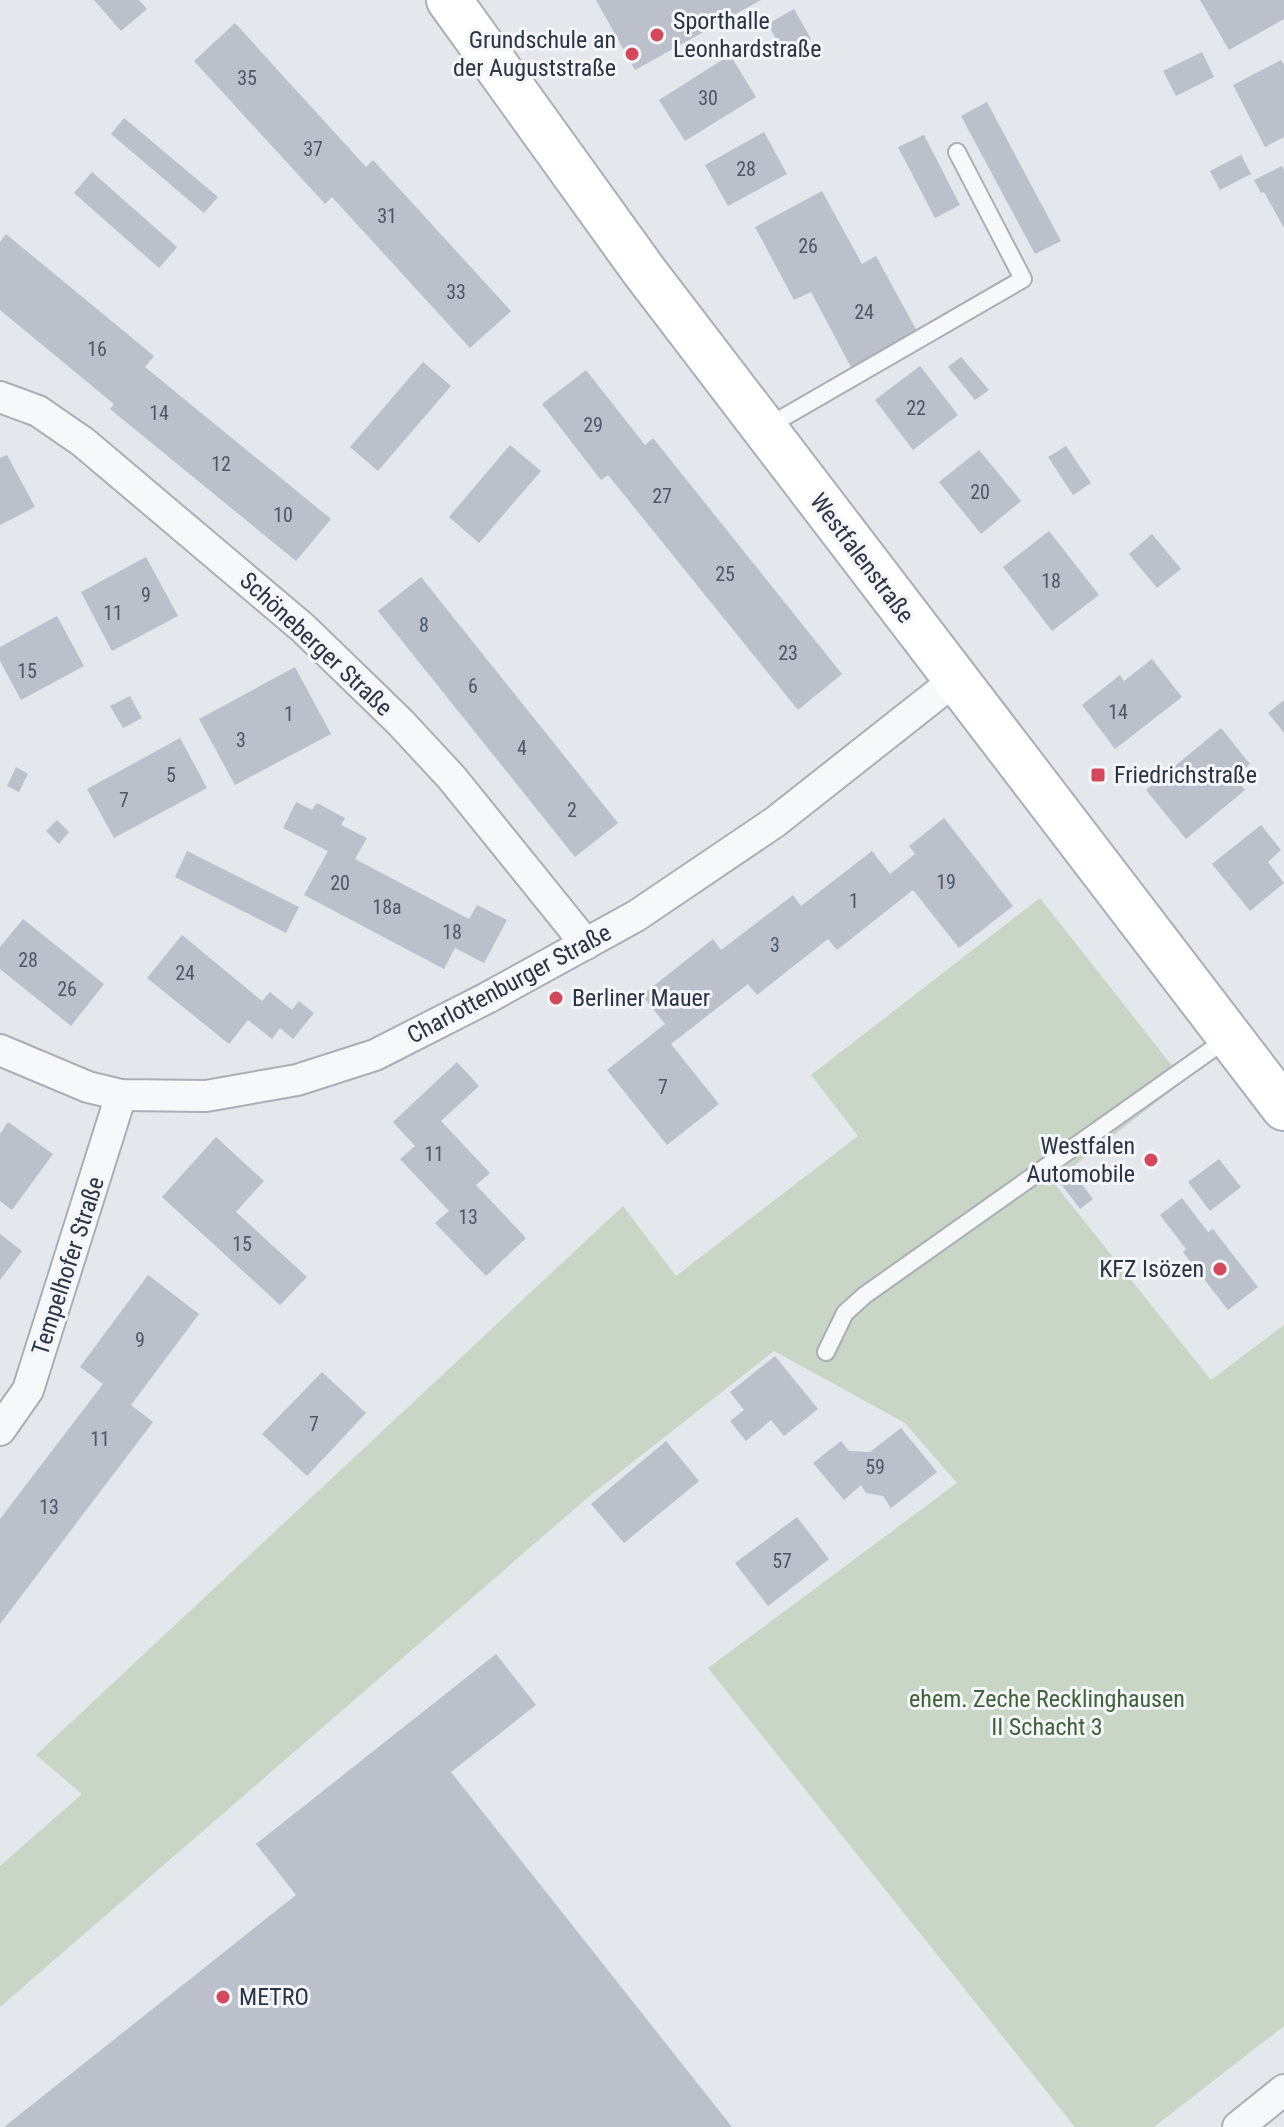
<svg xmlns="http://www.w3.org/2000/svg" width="1284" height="2127" viewBox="0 0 1284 2127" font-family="'Roboto Condensed',sans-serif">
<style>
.green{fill:#c9d6c5}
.building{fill:#bbc0ca}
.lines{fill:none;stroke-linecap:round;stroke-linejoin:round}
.service-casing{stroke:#a9aeb7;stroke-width:20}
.minor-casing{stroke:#a9aeb7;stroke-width:34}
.secondary-casing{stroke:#a9aeb7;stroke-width:48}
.service{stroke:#f7f8fa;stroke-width:16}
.minor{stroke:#f7f8fa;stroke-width:30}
.secondary{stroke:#fff;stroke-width:44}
.poi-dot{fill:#d1495b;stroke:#f4f6f9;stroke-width:3}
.labels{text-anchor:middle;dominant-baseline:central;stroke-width:6;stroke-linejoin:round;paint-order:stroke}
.number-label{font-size:20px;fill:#4f5766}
.poi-label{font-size:24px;fill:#2b3445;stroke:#f4f6f9;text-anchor:start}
.street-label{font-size:24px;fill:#2b3445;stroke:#f4f6f9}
.park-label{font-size:24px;fill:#3f6138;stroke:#f4f6f9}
</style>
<rect width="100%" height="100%" fill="#e4e7ec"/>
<path class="green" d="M1040,898L1184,1081L1053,1182L1211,1380L1284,1325V2026L1154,2127H1075L708,1668L957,1483L905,1423L774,1351L586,1499L0,2007V1866L82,1794L36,1755L623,1206L676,1276L858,1136L811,1075Z"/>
<g class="building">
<path d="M94,0H139L147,9L121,31Z"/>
<path d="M596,0H761L635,70Z"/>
<path d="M1200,0H1284V19L1229,50Z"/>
<path d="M794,9L811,39L784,54L768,24Z"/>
<path d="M235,23L366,167L373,160L511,311L470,348L332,197L325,204L194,61Z"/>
<path d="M1202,52L1214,77L1176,96L1163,71Z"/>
<path d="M730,55L756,97L685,141L659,100Z"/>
<path d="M1281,60L1284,65V137L1265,147L1233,85Z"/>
<path d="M987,102L1061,241L1035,254L961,116Z"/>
<path d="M124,118L218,197L204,213L111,134Z"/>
<path d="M764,132L787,174L728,206L705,165Z"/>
<path d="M924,135L960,205L935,218L898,147Z"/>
<path d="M1241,155L1251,174L1220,190L1210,171Z"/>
<path d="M1282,166L1284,170V228L1264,192L1261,193L1254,180Z"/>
<path d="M92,172L177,247L159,268L74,193Z"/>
<path d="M822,191L862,264L876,256L918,333L852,369L811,292L794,300L755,227Z"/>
<path d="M6,234L154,356L145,367L331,519L296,561L110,409L114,404L0,310V242Z"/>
<path d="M961,357L989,390L975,400L948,367Z"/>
<path d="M423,362L451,386L378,471L350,447Z"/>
<path d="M920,366L958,415L913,450L875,400Z"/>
<path d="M586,370L645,445L653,438L842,674L798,710L608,475L601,480L542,404Z"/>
<path d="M510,445L541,471L479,543L449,517Z"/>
<path d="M1066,446L1091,483L1073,495L1048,457Z"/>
<path d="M979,450L1021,501L981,534L939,482Z"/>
<path d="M7,455L35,507L0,525V458Z"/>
<path d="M1049,531L1099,595L1052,631L1003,567Z"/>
<path d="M1152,534L1181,569L1157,588L1129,554Z"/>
<path d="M146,557L178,616L112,651L81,592Z"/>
<path d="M421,577L618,823L575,857L378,611Z"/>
<path d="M57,616L84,666L21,700L0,661V647Z"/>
<path d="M1152,659L1182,697L1115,749L1082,705L1120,675L1124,681Z"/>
<path d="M295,667L331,734L235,785L199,719Z"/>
<path d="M130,696L142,718L123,728L110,706Z"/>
<path d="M1284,700V733L1268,713Z"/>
<path d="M1221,728L1250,764L1234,777L1245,790L1186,839L1146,790Z"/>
<path d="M180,738L207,788L114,838L87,789Z"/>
<path d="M16,767L28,774L19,792L7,786Z"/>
<path d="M296,802L312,810L317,803L345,818L341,825L367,838L355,859L469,919L477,905L507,920L484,963L455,948L444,969L304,895L328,851L283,828Z"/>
<path d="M944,818L1013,906L959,948L913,890L837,950L828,939L757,995L748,984L671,1044L719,1104L667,1145L607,1070L665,1024L642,995L713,939L721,950L793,895L801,906L872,851L890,874L915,854L909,846Z"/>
<path d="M57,820L69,832L59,844L46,831Z"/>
<path d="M1261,825L1281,850L1268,862L1284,883L1250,911L1212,864Z"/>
<path d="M187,851L299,907L286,933L175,877Z"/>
<path d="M23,919L104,984L71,1026L0,969V947Z"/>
<path d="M182,935L262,1001L270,992L292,1010L299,1001L314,1013L293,1039L280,1028L272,1039L248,1020L229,1044L147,978Z"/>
<path d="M457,1062L479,1086L441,1121L490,1173L476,1185L526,1238L486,1276L435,1223L449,1211L400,1159L415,1146L393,1122Z"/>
<path d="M8,1122L53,1154L12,1210L0,1201V1134Z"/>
<path d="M216,1137L264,1181L236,1212L307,1277L280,1305L162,1197Z"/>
<path d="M1219,1159L1241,1187L1210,1211L1188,1182Z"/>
<path d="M1074,1174L1093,1199L1080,1209L1061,1184Z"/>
<path d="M1182,1198L1208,1232L1213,1229L1258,1287L1228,1310L1183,1252L1186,1249L1160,1215Z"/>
<path d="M0,1234L22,1251L0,1280Z"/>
<path d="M148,1275L199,1314L131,1405L153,1422L0,1624V1519L103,1384L80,1367Z"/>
<path d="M775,1356L818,1409L784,1436L771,1420L746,1441L730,1421L744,1410L730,1392Z"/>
<path d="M322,1372L366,1413L307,1476L262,1434Z"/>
<path d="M901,1428L937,1472L891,1508L883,1496L866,1493L861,1485L844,1500L813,1463L841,1441L849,1451L870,1452Z"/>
<path d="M666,1441L699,1481L624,1543L591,1504Z"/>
<path d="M797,1517L829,1559L768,1606L735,1563Z"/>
<path d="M496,1654L536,1705L451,1772L732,2127H4L296,1895L256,1844Z"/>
</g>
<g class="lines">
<defs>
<g id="service">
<path d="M765,428L1023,279L957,152"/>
<path d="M826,1352L845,1313L865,1295L1228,1038"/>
</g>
<g id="minor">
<path d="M0,397L38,411L83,442L303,628L400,722L452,778L586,944"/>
<path d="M0,1050L88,1087L121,1095L206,1096L297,1080L375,1055L487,998L636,916L775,822L955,680"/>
<path d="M0,1430L28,1390L121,1095"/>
<path d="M1238,2127L1284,2090"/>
</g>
<path id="secondary" d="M449,0L644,271L1284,1108"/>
</defs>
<use href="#service" class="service-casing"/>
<use href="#minor" class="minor-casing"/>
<use href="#secondary" class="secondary-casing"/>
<use href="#service" class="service"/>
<use href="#minor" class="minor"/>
<use href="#secondary" class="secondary"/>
</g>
<g class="poi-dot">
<circle cx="657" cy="35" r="8"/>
<circle cx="632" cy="54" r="8"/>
<rect x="1090" y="767" width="16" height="16" rx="4"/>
<circle cx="556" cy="998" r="8"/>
<circle cx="1151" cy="1160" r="8"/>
<circle cx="1220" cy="1269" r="8"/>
<circle cx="223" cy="1997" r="8"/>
</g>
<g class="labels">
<g class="number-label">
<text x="247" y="78">35</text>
<text x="708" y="98">30</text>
<text x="313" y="149">37</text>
<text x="746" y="169">28</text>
<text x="387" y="216">31</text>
<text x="808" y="246">26</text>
<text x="456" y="292">33</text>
<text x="864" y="312">24</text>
<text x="97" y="349">16</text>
<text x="916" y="408">22</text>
<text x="159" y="413">14</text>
<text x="593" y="425">29</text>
<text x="221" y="464">12</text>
<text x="980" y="492">20</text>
<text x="662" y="496">27</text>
<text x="283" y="515">10</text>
<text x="725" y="574">25</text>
<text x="1051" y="581">18</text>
<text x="146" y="595">9</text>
<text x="113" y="613">11</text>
<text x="424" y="625">8</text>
<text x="788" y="653">23</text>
<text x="27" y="671">15</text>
<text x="473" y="686">6</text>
<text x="1118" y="712">14</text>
<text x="289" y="714">1</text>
<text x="241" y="740">3</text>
<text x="522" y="748">4</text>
<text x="171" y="775">5</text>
<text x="124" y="800">7</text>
<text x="572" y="810">2</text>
<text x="946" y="882">19</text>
<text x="340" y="883">20</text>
<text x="854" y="901">1</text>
<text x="387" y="907">18a</text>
<text x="452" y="932">18</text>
<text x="775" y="945">3</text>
<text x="28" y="960">28</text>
<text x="185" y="973">24</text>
<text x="67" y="989">26</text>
<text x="663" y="1087">7</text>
<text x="434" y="1154">11</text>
<text x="468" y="1217">13</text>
<text x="242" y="1244">15</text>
<text x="140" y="1340">9</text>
<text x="314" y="1424">7</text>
<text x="100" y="1439">11</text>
<text x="875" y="1467">59</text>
<text x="49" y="1507">13</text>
<text x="782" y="1561">57</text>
</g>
<g class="poi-label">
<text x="673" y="21">Sporthalle<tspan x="673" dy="28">Leonhardstraße</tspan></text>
<text x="616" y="40" text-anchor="end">Grundschule an<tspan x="616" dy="28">der Auguststraße</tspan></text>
<text x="1114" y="775">Friedrichstraße</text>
<text x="572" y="998">Berliner Mauer</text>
<text x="1135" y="1146" text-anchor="end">Westfalen<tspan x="1135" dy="28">Automobile</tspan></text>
<text x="1204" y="1269" text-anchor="end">KFZ Isözen</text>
<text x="239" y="1997">METRO</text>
</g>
<g class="street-label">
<text transform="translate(862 558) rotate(53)">Westfalenstraße</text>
<text transform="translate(316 644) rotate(43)">Schöneberger Straße</text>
<text transform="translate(509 984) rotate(-28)">Charlottenburger Straße</text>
<text transform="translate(68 1266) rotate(-72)">Tempelhofer Straße</text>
</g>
<g class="park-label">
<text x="1047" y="1699">ehem. Zeche Recklinghausen<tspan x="1047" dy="28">II Schacht 3</tspan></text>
</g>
</g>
</svg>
